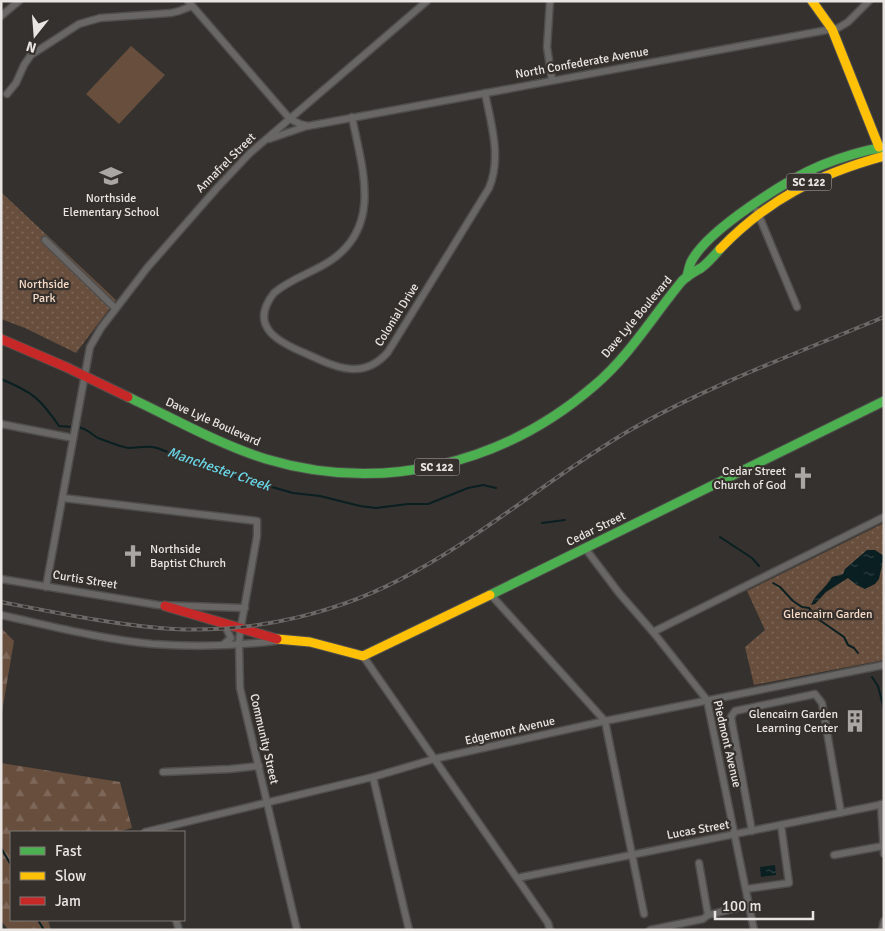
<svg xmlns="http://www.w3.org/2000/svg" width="885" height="931" viewBox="0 0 885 931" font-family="Signika,sans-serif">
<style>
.green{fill:#674e3d}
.forest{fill:url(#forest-firs)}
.park{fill:url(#park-dots)}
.water{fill:url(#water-ripples)}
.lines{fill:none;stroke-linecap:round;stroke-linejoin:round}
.stream{stroke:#0a1f21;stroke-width:2}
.street-casing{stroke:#504e4c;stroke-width:9}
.fast-casing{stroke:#504e4c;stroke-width:11}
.slow-casing{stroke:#504e4c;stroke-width:11}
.jam-casing{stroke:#504e4c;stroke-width:11}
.street{stroke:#686765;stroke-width:6}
.fast{stroke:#4caf50;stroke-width:9}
.slow{stroke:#ffc107;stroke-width:9}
.jam{stroke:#c62828;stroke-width:9}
.rail-casing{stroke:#6b6968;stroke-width:4}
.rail{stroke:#36302c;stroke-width:2;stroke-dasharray:5.5;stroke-linecap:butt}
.labels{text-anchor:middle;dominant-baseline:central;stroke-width:4.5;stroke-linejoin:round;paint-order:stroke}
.shield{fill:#36302c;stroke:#b3afac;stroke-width:1}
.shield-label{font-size:11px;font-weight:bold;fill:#e9e5e3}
.street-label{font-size:12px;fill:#e9e5e3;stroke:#36302c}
.poi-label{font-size:12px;fill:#e9e5e3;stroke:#36302c;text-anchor:end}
.park-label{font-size:12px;fill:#f7dbc7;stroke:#36302c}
.water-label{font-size:14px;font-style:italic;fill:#68d5e6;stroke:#36302c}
</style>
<defs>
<pattern id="forest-firs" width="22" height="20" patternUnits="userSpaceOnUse" patternTransform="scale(1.25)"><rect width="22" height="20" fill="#674e3d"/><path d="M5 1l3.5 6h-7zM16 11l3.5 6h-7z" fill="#7d6759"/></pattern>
<pattern id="park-dots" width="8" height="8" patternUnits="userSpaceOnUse" patternTransform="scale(1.25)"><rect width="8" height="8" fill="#674e3d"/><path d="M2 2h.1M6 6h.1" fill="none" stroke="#7d6759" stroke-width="1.8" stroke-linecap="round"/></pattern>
<pattern id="water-ripples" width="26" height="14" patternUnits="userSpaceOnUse" patternTransform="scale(1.25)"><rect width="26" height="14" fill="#0a1f21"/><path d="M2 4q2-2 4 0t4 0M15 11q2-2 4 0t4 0" fill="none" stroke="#2e3f41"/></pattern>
</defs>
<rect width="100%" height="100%" fill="#34312e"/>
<path class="green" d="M131,46L165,75L119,124L86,94Z"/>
<g class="forest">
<path d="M1,628L14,641L1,718Z"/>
<path d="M1,763L120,782L132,828L118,832H11V920H48L51,930H9L1,921Z"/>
</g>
<g class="park">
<path d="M1,192L116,300L76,353L25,328L1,319Z"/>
<path d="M884,523V660L754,685L745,647L765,630L747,591Z"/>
</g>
<g class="water">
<path d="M867,550H875L884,556L879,579L875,584L865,589L855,584L848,578L826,592L815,604L811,605C816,593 826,588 832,577L843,574L845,569Z"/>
<path d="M775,865L776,875L761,877L760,867Z"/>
</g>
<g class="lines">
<g class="stream">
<path d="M1,379C32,392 40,398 59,426L73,427"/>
<path d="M77,427C87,428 91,434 98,438C107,441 120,447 129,448C139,448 146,445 157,448L230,475L293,493L320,496L360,506L376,508L408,504H428L468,488L483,485L496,488"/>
<path d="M542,523L565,520"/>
<path d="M720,537L752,558L759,566"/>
<path d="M773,583L780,587L793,601L802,607L809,608L818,619L844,637L848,645L854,648L858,653"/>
<path d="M872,677L878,686L884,709"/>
<path d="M1,848L11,865"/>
<path d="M38,920L44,930"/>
</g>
<defs>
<g id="street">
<path d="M188,1L290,119L300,124L308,126L838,28L848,22L869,1"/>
<path d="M550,1L547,47L552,80"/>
<path d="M1,16L19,1"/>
<path d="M7,94L16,83L24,65L31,55L79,24L100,18L171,13L179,11L192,6"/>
<path d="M352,117C362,168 383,226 330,261C312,273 290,279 274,293C247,327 280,343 307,354C335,367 363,381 388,352L489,188C502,157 491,124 485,93"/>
<path d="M269,139L307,126"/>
<path d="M757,211L797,307"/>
<path d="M45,240L115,308"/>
<path d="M1,424L73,438"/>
<path d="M63,498L257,521V536L240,632L239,643L240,688L297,930"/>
<path d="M585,548L619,593L653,632L707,700L754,930"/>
<path d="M1,579L158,605L245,608"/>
<path d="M46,587L90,347L101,328L147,268L217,188L250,153L427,1"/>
<path d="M491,595L605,721L644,914"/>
<path d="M1,615C51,626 101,639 152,644C192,647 235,646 275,641"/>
<path d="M224,624L231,638L224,644"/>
<path d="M653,632L884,517"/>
<path d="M363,656L548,923L550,930"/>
<path d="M163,772L230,769L259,766"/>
<path d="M373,777L409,930"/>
<path d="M881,804L884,854"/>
<path d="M752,831L731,717L735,711L815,694L822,703L841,813"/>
<path d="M145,832L373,777L434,759L605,721L884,665"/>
<path d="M834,855L883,846"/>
<path d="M699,863L708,915L749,905"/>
<path d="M517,878L884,804"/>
<path d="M746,889L789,883L781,825"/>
<path d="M176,920L179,930"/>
<path d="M650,930L703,919L708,915"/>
<path d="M882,930L884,921"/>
</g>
<g id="fast">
<path d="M687,277C688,272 689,267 691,262C707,230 788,179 822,165C842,157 862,151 884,147"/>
<path d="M128,397C173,418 218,444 266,459C383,494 504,464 595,385C630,355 653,316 682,281C688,275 694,272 701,268C708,263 714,256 720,249"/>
<path d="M490,595L884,401"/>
</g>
<g id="slow">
<path d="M812,1L832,29L879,147"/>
<path d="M720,249C767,200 818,174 884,156"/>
<path d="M277,639L310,642L363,656L490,595"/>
</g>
<g id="jam">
<path d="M1,339L66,367L128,397"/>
<path d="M165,606L277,639"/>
</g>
</defs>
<use href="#street" class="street-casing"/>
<use href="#fast" class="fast-casing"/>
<use href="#slow" class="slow-casing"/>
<use href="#jam" class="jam-casing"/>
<use href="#street" class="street"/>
<use href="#fast" class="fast"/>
<use href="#slow" class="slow"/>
<use href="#jam" class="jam"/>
<defs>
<path id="rail" d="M1,602C58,613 115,625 173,629C257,633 341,613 414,572C491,530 557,472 632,429C712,384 800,352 884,317"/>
</defs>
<use href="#rail" class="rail-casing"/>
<use href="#rail" class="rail"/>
</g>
<defs>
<symbol id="school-bare" viewBox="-9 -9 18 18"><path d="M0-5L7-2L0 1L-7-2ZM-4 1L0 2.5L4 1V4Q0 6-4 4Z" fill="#aaa6a4" stroke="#36302c" stroke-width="2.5" paint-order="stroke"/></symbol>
<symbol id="church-bare" viewBox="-9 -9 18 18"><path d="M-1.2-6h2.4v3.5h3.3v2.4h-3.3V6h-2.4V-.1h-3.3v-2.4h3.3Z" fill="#aaa6a4" stroke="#36302c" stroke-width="2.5" paint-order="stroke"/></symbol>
<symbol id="building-bare" viewBox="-9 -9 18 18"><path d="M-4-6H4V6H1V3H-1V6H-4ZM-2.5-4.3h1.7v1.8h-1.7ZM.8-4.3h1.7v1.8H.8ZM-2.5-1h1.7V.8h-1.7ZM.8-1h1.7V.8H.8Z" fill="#aaa6a4" stroke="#36302c" stroke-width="2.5" paint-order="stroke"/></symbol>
</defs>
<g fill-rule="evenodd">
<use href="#school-bare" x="95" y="160" width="32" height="32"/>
<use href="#church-bare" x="787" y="462" width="32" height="32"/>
<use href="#church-bare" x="117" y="540" width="32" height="32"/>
<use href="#building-bare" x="839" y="705" width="32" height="32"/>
</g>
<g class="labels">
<g class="shield">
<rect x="786.5" y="173.5" width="45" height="17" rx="4"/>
<rect x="414.5" y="458.5" width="45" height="17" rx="4"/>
</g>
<g class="shield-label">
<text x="809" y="182">SC 122</text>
<text x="437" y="467">SC 122</text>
</g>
<g class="street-label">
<text transform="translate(582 63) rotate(-10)">North Confederate Avenue</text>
<text transform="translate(226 163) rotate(-45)">Annafrel Street</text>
<text transform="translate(397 315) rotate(-58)">Colonial Drive</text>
<text transform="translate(637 317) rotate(-50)">Dave Lyle Boulevard</text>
<text transform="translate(213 422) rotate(24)">Dave Lyle Boulevard</text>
<text transform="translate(596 529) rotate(-26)">Cedar Street</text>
<text transform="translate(85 580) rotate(9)">Curtis Street</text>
<text transform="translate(510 731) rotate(-13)">Edgemont Avenue</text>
<text transform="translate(264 739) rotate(77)">Community Street</text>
<text transform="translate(727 744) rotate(77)">Piedmont Avenue</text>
<text transform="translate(698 830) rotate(-10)">Lucas Street</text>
</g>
<g class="poi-label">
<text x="111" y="198" text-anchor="middle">Northside<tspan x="111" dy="14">Elementary School</tspan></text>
<text x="786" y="471">Cedar Street<tspan x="786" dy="14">Church of God</tspan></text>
<text x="150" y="549" text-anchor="start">Northside<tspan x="150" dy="14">Baptist Church</tspan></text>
<text x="838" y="714">Glencairn Garden<tspan x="838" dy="14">Learning Center</tspan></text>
</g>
<g class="park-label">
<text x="44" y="284">Northside<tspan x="44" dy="14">Park</tspan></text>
<text x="828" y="614">Glencairn Garden</text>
</g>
<g class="water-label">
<text transform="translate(219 469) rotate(19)">Manchester Creek</text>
</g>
</g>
<rect width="885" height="931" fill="none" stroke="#e9e5e3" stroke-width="5"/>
<rect x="10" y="831" width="175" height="90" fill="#36302c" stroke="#7e7875"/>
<rect x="20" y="847" width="25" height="8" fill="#4caf50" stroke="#7e7875"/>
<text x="55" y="856" font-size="15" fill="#e9e5e3">Fast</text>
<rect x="20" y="872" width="25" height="8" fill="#ffc107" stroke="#7e7875"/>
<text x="55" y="881" font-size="15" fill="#e9e5e3">Slow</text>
<rect x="20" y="897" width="25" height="8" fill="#c62828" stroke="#7e7875"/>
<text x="55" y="906" font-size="15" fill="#e9e5e3">Jam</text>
<g transform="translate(35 35) rotate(197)" stroke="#36302c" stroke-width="4" paint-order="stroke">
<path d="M0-4L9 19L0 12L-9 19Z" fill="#e9e5e3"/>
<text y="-8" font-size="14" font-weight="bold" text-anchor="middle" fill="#e9e5e3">N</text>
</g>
<path d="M715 911v8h98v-8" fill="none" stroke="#e9e5e3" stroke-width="2.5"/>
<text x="722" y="911" font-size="15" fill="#e9e5e3" stroke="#36302c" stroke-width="4" paint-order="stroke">100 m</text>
</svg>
